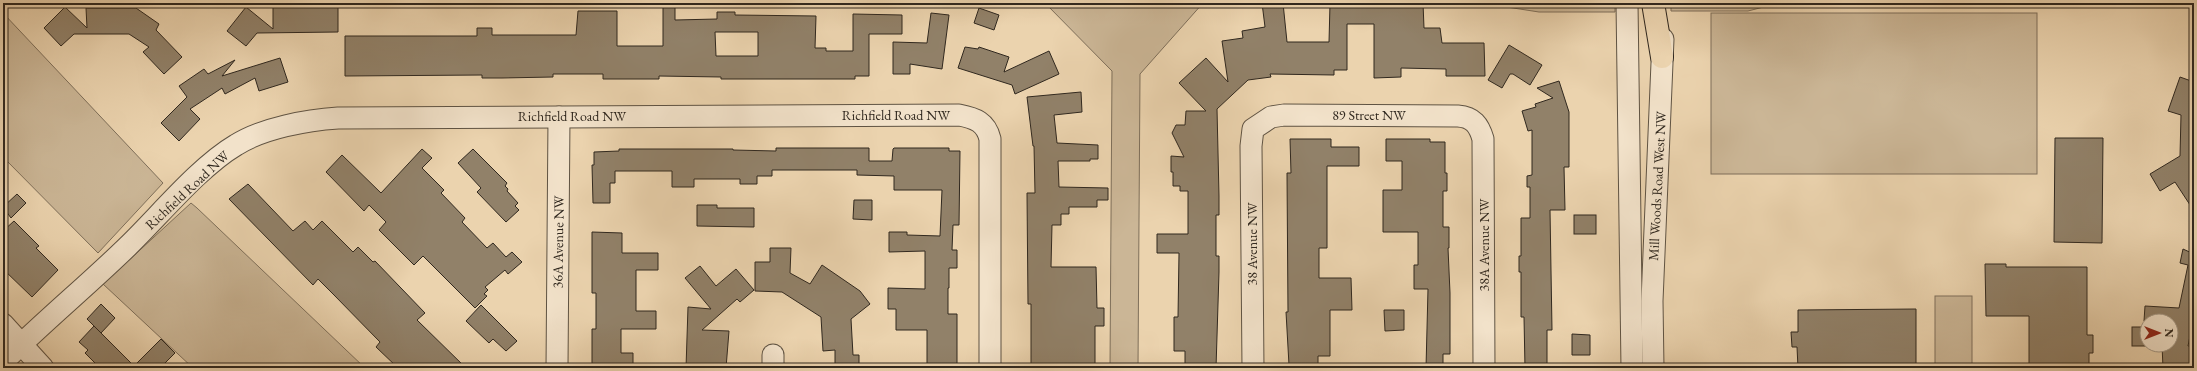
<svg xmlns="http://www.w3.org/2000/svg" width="2197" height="371" viewBox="0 0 2197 371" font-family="'EB Garamond',serif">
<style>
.green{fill:#cbb696;stroke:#7e6f5a}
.building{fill:#918169;stroke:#30281f;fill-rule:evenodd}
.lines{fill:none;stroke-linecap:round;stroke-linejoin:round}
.minor-casing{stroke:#5f5343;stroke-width:23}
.major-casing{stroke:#30281f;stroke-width:24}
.minor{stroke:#f2e2ca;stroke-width:21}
.major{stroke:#ebd3ae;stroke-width:22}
.labels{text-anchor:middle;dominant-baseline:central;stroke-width:3;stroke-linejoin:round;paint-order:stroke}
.street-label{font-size:14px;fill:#30281f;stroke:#f2e2ca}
</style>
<rect width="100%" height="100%" fill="#ebd3ae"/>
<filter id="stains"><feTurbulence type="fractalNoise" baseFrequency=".005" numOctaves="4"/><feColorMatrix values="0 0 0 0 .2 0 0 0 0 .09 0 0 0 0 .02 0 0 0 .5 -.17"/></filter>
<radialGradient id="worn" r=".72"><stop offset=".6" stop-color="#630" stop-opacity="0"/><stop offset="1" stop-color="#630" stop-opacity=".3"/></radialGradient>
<g class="green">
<path d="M1045,3H1203L1140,74L1138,368H1110L1112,71Z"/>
<path d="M1481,3H1615V12H1539Z"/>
<path d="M1671,3H1779L1748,11H1671Z"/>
<path d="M3,13L163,183L98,253L3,157Z"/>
<rect x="1711" y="13" width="326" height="161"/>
<path d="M191,203L197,208L365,368H193L103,284Z"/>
<rect x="1935" y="296" width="37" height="72"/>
</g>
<g class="building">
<path d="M1262,3H1283L1287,42H1329L1330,4L1405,7V3H1423L1424,28H1440L1442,43H1484L1485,76H1446V69L1401,68V77L1374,78V24H1347V70H1334V75L1270,74L1271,77L1248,80L1217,109L1219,196V215H1216V256H1219V272L1216,368H1185V351H1174V317H1178L1179,253H1157V234H1188V191H1180V186H1173V172H1171V156L1184,157L1172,133L1176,125H1185L1186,111H1206L1179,83L1206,58L1228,82L1222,41L1243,38L1242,31L1265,27Z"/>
<path d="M65,7L87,28L86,8H136L159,24L156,30L182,57L164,74L143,52L149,47L129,34H74L61,46L44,28Z"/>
<path d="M246,7L273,29V7H338V32L257,33L246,46L227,31Z"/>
<path d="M663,7H675V20L717,19V12H735V15L816,16L815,48H826V51H853V14L902,15V34H869V76H855V79H721V77L659,76V79H603V74H553V77L502,78H482V75L345,76V36H477V28H492V35H576L578,11H617V46H663ZM715,32H758V56H716Z"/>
<path d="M979,8L999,15L994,30L974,23Z"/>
<path d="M931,13L949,15L942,69L910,64V74H893V42L927,43Z"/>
<path d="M1509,45L1542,65L1530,85L1513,74H1510L1502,88L1488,80Z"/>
<path d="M965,47L978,49L979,47L1009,57L1004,72L1049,51L1059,74L1015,94L1012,85L958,68Z"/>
<path d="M280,58L288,82L259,91L255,78L225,94L222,88L190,109L200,119L179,141L161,123L187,97L179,86L204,69L208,74L235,60L222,76Z"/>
<path d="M2180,77L2194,82V211L2175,182L2160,191L2150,174L2180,156L2181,115L2168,111Z"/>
<path d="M1559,81L1569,112V167H1564L1565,210H1550L1552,330H1547V368H1525L1524,317H1521V272H1519V256H1521V218H1530V187H1527V176L1532,175V130L1528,131L1522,111L1536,107L1535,104L1553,98L1537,88Z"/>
<path d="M1081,92L1082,112L1054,115L1057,143L1098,145V159H1090V161H1058L1059,187L1108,188V200H1097V207H1069V214H1061V225H1052L1051,267H1096L1097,308H1104V326H1095V367L1031,368V304H1028L1027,193H1035L1034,146H1033L1027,97Z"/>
<path d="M2055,138H2103L2102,243L2054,242Z"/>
<path d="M1290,139H1331V147H1359V166H1327V248H1319V278H1351L1352,310H1330V356H1318V365H1289L1286,312H1288L1287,173H1291Z"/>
<path d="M1386,139H1430V142H1445V173H1447V191H1443V227H1449V248H1448L1450,293V354H1443V368H1426L1428,289H1414V265H1418V232H1383V190H1402V161H1386Z"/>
<path d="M776,148H869V161H892L893,149L894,148H949V151H960L959,225H953L952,250H957V268H949V288H948V314H957V368H927V330H896V309H888V288L925,289V251L889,252V232H907V235L940,236L942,190H894V176L857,175V170H772V176H757V184H740V179H694V187H672V171H615V183H610V203H593L592,165H594V152L619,151V149H733V150L776,151Z"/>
<path d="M422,149L432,158L422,168L444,190L441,193L465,218L462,222L487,248L493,243L506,257L512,252L522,262L508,274L505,270L485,287L488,290L484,294L487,296L475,308L423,256L414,265L379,230L386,222L369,205L364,211L326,172L342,155L381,193Z"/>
<path d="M473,149L507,183L505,186L508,189L507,191L518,203L515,206L519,210L506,222L477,192L481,188L458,163Z"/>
<path d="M248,184L293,231L305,221L313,230L322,221L353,252L358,247L373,262L375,261L425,313L417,320L466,368H398L376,347L380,342L334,295L318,279L313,285L229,199Z"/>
<path d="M17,194L26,203L11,218L3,207Z"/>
<path d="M854,200H872V220L853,219Z"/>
<path d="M697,205H717V208H754V227L697,226Z"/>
<rect x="1574" y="215" width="22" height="19"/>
<path d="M14,221L39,246L36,248L58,270L32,297L3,269V231Z"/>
<path d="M592,232L622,233V253H658V270H636V311H656V329H621V353H633V368H592V329H596V293H592Z"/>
<path d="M770,248H791L790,273L810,284L822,265L860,291L870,304L851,319L853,355H859V368H835V350L823,351L821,317L782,292L755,291V262H770Z"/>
<path d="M2183,249L2194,254V316L2188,346H2194V368H2163L2162,345H2171V321H2144L2145,306L2179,308L2188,265L2180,263Z"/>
<path d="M1985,264H2006V267H2087V335H2093V353H2089V368H2029V316H1986Z"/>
<path d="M700,266L716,286L736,269L754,290L740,302L737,299L702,330L729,331L726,368H686L688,307L711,309L685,278Z"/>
<path d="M101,304L115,318L101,333L87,319Z"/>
<path d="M481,305L517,341L506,351L493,339L489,343L466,321Z"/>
<path d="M1916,309V368H1798L1797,347H1792L1791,332H1798V310Z"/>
<path d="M1384,310H1404V330L1385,331Z"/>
<path d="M94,326L134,366L161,339L175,353L160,368H100L85,353L88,350L79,342Z"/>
<rect x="2132" y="327" width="15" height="19"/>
<path d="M1572,334L1590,335V355H1572Z"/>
</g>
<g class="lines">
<defs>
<g id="minor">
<path d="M1627,3L1632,368"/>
<path d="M3,324L43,368"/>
<path d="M773,355V368"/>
<path d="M3,362C43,322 87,286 128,246C160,215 199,167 236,145C263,128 307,120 338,118L959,115C975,118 986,122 990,139V368"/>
<path d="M557,368L559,117"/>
<path d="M1253,368L1251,146L1253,129L1271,117L1284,115L1458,116C1473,117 1479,125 1483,139L1484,368"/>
<path d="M1653,368L1652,301L1663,39"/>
</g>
<path id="major" d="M1653,3L1662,57"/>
</defs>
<use href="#minor" class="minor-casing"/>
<use href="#major" class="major-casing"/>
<use href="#minor" class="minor"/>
<use href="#major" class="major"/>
</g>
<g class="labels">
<g class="street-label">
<text x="896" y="115">Richfield Road NW</text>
<text x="1369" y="115">89 Street NW</text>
<text x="572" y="116">Richfield Road NW</text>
<text transform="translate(1657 186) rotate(-87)">Mill Woods Road West NW</text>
<text transform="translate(187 190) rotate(-43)">Richfield Road NW</text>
<text transform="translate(558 242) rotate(-89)">36A Avenue NW</text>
<text transform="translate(1252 244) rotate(-90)">38 Avenue NW</text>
<text transform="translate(1484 245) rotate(-90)">38A Avenue NW</text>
</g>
</g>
<rect width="2197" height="371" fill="none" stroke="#ebd3ae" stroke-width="16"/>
<rect x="4" y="4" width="2189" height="363" fill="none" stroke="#30281f" stroke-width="2"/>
<rect x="8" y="8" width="2181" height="355" fill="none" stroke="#30281f"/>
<g transform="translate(2159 333) rotate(90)"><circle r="19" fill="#f2e2ca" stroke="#a49886"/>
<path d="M0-3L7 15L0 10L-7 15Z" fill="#8f2418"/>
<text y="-6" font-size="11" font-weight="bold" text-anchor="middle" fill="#30281f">N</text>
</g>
<rect width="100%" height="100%" filter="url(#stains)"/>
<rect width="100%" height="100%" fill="url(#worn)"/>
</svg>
